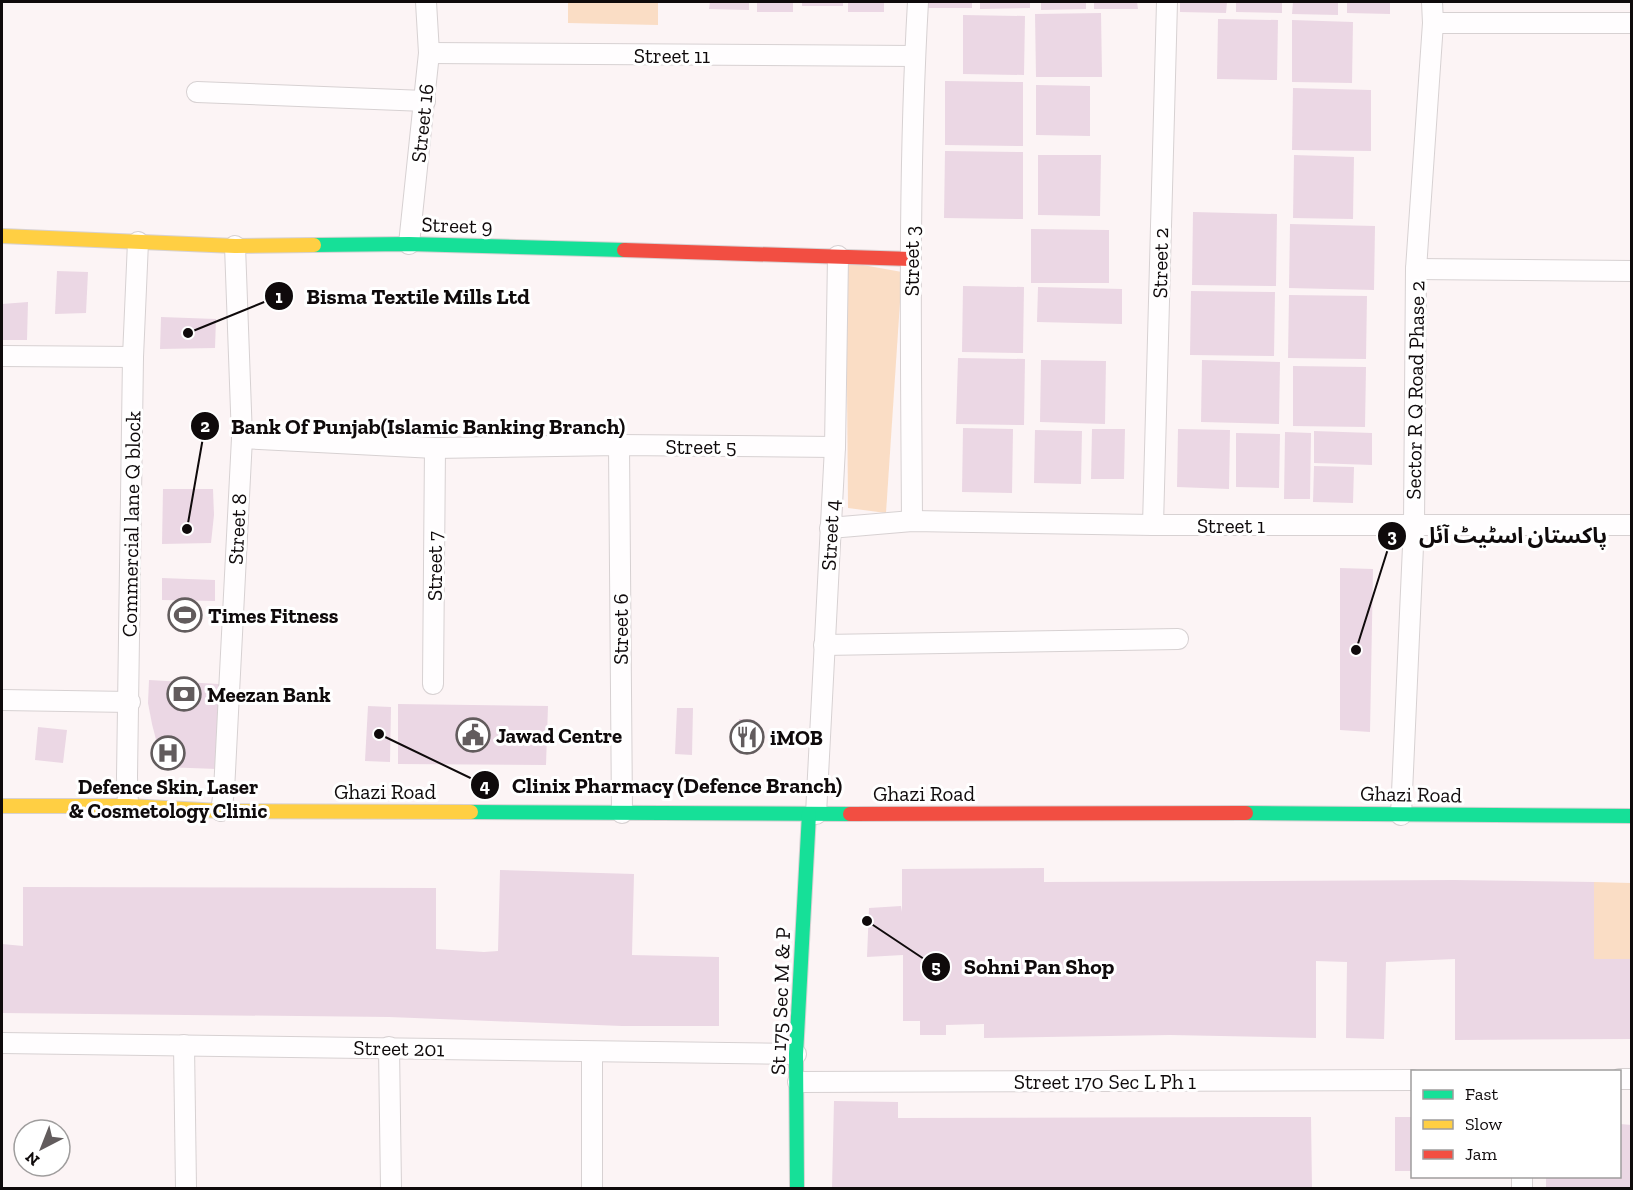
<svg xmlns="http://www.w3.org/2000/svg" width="1633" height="1190" viewBox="0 0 1633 1190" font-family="'Zilla Slab','Noto Sans Arabic',serif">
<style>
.green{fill:#faddc5}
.building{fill:#ebd7e4}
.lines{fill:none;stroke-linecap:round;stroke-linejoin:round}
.street-casing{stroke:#d7d1d2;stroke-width:22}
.fast-casing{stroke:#d7d1d2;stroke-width:16}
.slow-casing{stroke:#d7d1d2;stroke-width:16}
.jam-casing{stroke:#d7d1d2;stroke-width:16}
.street{stroke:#fffdfe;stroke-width:20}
.fast{stroke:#16e098;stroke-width:14}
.slow{stroke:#ffcf43;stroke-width:14}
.jam{stroke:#f24e42;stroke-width:14}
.labels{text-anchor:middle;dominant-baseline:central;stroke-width:6;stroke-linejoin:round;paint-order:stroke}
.street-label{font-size:21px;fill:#0f0a0b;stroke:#fff}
.poi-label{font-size:21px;font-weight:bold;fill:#0f0a0b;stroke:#fff;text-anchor:start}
.leader{fill:none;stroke:#0f0a0b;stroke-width:2}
.callout-dot{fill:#0f0a0b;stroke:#fff;stroke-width:2}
.mark-label{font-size:18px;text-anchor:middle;font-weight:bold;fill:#fff}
.callout-label{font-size:22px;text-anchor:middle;font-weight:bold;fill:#0f0a0b;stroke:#fff;stroke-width:6;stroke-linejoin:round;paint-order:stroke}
</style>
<rect width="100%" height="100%" fill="#fcf4f5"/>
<g class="green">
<path d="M568,2H658V25L568,23Z"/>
<path d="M846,262L902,272L886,513L848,508Z"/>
<path d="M1594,882L1631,883V959H1594Z"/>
</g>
<g class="building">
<path d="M710,2H749V10L709,9Z"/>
<rect x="757" y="2" width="36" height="10"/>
<rect x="802" y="2" width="41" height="4"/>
<rect x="848" y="2" width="36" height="10"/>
<rect x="927" y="2" width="45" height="6"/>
<path d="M980,2H1030V8L980,9Z"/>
<path d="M1041,2H1086V9L1041,10Z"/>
<path d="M1094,2H1137L1138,9H1094Z"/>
<path d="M1180,2H1227L1226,13L1180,12Z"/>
<path d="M1236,2H1282V13L1236,12Z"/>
<path d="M1293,2H1338V15L1292,14Z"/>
<path d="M1347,2H1390V14L1347,13Z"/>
<path d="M1101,13L1102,77H1036L1035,14Z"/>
<path d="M963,15L1025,16L1024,75L963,74Z"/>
<path d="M1218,19L1278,20L1277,80L1217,79Z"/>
<path d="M1292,20L1353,22L1352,83L1292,82Z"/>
<path d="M945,81L1023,82V146L945,145Z"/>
<path d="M1036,85L1090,86V136L1036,135Z"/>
<path d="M1293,88L1371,90V151L1292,150Z"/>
<path d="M945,151L1023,152V219L944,218Z"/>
<path d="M1038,155H1101L1100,216L1038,215Z"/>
<path d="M1294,155L1354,157L1353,219L1293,218Z"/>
<path d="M1193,212L1277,214L1276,286L1192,285Z"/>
<path d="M1290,224L1375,226L1374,290L1289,288Z"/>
<path d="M1031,229L1109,230V283H1031Z"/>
<path d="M57,271L88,272L86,313L55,314Z"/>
<path d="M963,286L1024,287L1023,353L962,352Z"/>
<path d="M1038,287L1122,289V324L1037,322Z"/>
<path d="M1191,291L1275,292L1274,356L1190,355Z"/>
<path d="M1289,295L1367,296L1366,359L1288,358Z"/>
<path d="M28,302L27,340H2V304Z"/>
<path d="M161,317L216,319L215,348L160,349Z"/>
<path d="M958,358L1025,359L1024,425L956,424Z"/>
<path d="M1041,360L1106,361L1105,424L1040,422Z"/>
<path d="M1202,360L1280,362L1279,424L1201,422Z"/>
<path d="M1293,366L1366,367L1365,427L1293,426Z"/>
<path d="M963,428L1013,429L1012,493L962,492Z"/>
<path d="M1092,429H1125L1124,479H1091Z"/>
<path d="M1178,429L1230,430L1229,489L1177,487Z"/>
<path d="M1035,430L1082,431L1081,484L1034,483Z"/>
<path d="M1314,431L1372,433V465L1314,463Z"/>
<path d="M1285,432L1311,433L1310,499H1284Z"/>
<path d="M1236,433L1280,434L1279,488L1236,487Z"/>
<path d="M1314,466L1354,467L1353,503L1313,502Z"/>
<path d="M163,489H213L214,515L211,543L162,544Z"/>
<path d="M1340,568L1373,569L1370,732L1340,730Z"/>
<path d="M162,578L215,580V601L162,600Z"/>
<path d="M149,680L219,684L217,769L163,767L152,724L148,703Z"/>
<path d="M398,704L548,706L546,765L398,764Z"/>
<path d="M368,706L391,707L390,762L365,761Z"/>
<path d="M677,708H693L692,755L675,754Z"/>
<path d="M739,719L755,720L754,754H739Z"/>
<path d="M38,727L67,730L63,763L35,760Z"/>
<path d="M1044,868V882L1454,880L1594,882V959H1632V1039L1455,1040V959L1386,962L1384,1039L1346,1038L1347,962L1316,961V1038L1170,1035L984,1038V1024L946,1025V1035H920V1021H903V955L867,957L869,908L901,906L902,912V869Z"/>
<path d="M500,870L634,874L632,955L719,957V1026H622L389,1017L2,1013V944L23,946V887L436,888V949L484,952L498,951Z"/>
<path d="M834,1101L898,1102V1118L1311,1117L1312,1188H832Z"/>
<rect x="1395" y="1117" width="17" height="54"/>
<path d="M1620,1124L1632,1125V1188H1546V1176H1620Z"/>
</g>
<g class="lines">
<defs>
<g id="street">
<path d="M1433,23H1632"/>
<path d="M429,53L915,56"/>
<path d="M197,92L425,101"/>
<path d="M409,244L429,53L426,2"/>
<path d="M1416,269L1632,271"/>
<path d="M2,356L133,357"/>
<path d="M242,438L435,448L619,445L835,447"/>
<path d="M619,445L622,813"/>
<path d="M912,521C911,348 908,174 918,2"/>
<path d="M1153,525L1167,2"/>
<path d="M830,528L912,521L1153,525H1632"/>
<path d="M824,645L1178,639"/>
<path d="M433,684L435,448"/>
<path d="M2,700L130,702"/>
<path d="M128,806L127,777L133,357L138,242"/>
<path d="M221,811L224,791L242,438L235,246"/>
<path d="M816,814L835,447L838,256"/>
<path d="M1401,815L1414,524L1416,269L1433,23L1432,2"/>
<path d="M2,1043L796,1054"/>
<path d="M184,1045L186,1188"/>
<path d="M389,1047L391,1188"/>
<path d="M592,1052V1188"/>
<path d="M1620,1079H1632"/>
<path d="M798,1082L1412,1080"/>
<path d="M1522,1188V1176"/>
</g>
<g id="fast">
<path d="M314,245L409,244L624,250"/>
<path d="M471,812L850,814"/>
<path d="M1246,813L1632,816"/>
<path d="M797,1188L796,1054L809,814"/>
</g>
<g id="slow">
<path d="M2,236L235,246L314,245"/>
<path d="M2,806H128L221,811L471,812"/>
</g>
<g id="jam">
<path d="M624,250L911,259"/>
<path d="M850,814L1246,813"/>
</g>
</defs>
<use href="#street" class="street-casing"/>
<use href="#fast" class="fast-casing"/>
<use href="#slow" class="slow-casing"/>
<use href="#jam" class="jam-casing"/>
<use href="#street" class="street"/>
<use href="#fast" class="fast"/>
<use href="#slow" class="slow"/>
<use href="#jam" class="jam"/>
</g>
<defs>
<symbol id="stadium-ring" viewBox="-11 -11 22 22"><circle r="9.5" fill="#fff" stroke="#625c5d" stroke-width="1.5"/><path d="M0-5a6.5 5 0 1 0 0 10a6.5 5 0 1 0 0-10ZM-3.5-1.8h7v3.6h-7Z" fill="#625c5d"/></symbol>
<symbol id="bank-ring" viewBox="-11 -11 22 22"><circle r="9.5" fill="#fff" stroke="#625c5d" stroke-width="1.5"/><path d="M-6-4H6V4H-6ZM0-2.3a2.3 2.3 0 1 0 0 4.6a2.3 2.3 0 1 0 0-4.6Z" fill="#625c5d"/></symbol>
<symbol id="civic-ring" viewBox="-11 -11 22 22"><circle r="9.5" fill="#fff" stroke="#625c5d" stroke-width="1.5"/><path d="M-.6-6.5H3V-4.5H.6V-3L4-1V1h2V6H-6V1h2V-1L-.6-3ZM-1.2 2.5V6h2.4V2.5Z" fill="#625c5d"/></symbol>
<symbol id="restaurant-ring" viewBox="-11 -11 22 22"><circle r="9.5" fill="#fff" stroke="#625c5d" stroke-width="1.5"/><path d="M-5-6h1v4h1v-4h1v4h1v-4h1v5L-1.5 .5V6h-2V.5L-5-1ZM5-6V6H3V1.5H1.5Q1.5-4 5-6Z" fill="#625c5d"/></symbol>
<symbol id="hospital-ring" viewBox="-11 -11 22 22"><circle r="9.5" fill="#fff" stroke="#625c5d" stroke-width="1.5"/><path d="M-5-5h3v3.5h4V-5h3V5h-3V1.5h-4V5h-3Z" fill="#625c5d"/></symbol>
</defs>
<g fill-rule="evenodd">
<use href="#stadium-ring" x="166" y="596" width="38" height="38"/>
<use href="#bank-ring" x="165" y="675" width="38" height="38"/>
<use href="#civic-ring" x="454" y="716" width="38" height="38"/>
<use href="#restaurant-ring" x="728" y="718" width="38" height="38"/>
<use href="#hospital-ring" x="149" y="734" width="38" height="38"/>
</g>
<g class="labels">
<g class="street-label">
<text x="672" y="55">Street 11</text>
<text transform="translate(422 123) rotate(-84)">Street 16</text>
<text transform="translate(457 225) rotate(2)">Street 9</text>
<text transform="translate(911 261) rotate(-90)">Street 3</text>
<text transform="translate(1160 263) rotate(-89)">Street 2</text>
<text transform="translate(1415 390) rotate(-89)">Sector R Q Road Phase 2</text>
<text x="701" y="446">Street 5</text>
<text transform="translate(131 524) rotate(-89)">Commercial lane Q block</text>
<text x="1231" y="525">Street 1</text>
<text transform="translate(237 529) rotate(-87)">Street 8</text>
<text transform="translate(830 535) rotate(-87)">Street 4</text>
<text transform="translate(434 566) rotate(-90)">Street 7</text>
<text transform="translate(620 629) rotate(-90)">Street 6</text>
<text x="385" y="791">Ghazi Road</text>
<text x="924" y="793">Ghazi Road</text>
<text transform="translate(1411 794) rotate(1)">Ghazi Road</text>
<text transform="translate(780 1001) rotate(-88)">St 175 Sec M &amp; P</text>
<text transform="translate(399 1048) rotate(1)">Street 201</text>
<text x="1105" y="1081">Street 170 Sec L Ph 1</text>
</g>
<g class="poi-label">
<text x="208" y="615">Times Fitness</text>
<text x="207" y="694">Meezan Bank</text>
<text x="496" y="735">Jawad Centre</text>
<text x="770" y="737">iMOB</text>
<text x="168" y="786" text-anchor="middle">Defence Skin, Laser<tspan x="168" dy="24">&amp; Cosmetology Clinic</tspan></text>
</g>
</g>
<path class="leader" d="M188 333L279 296M187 529L205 426M1356 650L1392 536M379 734L485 785M867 921L936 967"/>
<g class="callout-dot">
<circle cx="188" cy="333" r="6"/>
<circle cx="187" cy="529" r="6"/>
<circle cx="1356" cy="650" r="6"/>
<circle cx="379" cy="734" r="6"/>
<circle cx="867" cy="921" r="6"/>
<circle cx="279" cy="296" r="15"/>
<circle cx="205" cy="426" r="15"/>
<circle cx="1392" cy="536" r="15"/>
<circle cx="485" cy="785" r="15"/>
<circle cx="936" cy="967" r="15"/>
</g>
<g class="mark-label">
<text x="279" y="303">1</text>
<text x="205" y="432">2</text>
<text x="1392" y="542">3</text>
<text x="485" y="792">4</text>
<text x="936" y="973">5</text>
</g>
<g class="callout-label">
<text x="418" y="304">Bisma Textile Mills Ltd</text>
<text x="428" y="434">Bank Of Punjab(Islamic Banking Branch)</text>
<text x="1513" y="543">پاکستان اسٹیٹ آئل</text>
<text x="677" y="793">Clinix Pharmacy (Defence Branch)</text>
<text x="1039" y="974">Sohni Pan Shop</text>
</g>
<rect width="1633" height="1190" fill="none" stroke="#0f0a0b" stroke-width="6"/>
<rect x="1411" y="1070" width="210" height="108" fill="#ffffff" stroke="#9f9d9d" stroke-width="1.5"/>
<rect x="1423" y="1090" width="30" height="9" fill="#16e098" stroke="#9f9d9d" stroke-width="1.5"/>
<text x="1465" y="1100" font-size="18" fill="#0f0a0b">Fast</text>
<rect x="1423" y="1120" width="30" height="9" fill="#ffcf43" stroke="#9f9d9d" stroke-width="1.5"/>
<text x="1465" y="1130" font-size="18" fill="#0f0a0b">Slow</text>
<rect x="1423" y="1150" width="30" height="9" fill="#f24e42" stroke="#9f9d9d" stroke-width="1.5"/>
<text x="1465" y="1160" font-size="18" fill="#0f0a0b">Jam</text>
<g transform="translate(42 1148) rotate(222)"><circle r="28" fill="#ffffff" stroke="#9f9d9d" stroke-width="1.5"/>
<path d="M0-4.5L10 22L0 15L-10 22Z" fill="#625c5d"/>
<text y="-9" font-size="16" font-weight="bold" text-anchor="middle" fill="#0f0a0b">N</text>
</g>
</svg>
